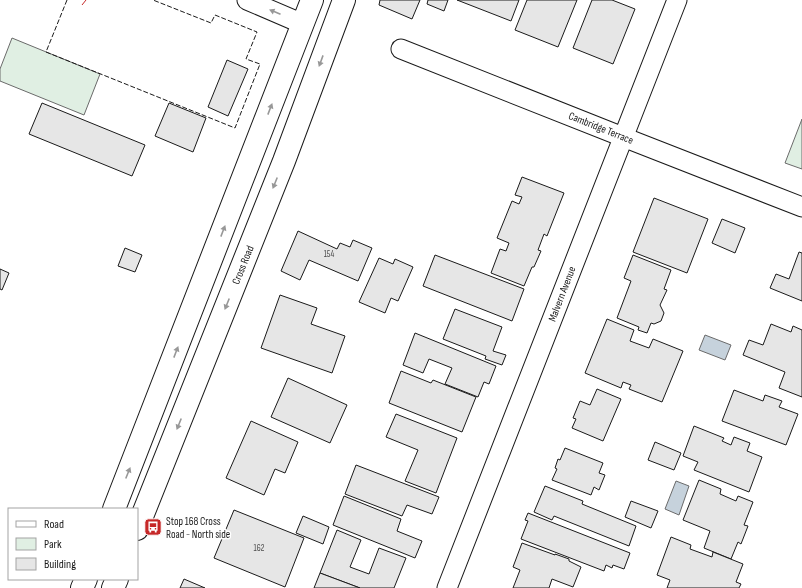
<svg xmlns="http://www.w3.org/2000/svg" width="802" height="588" viewBox="0 0 802 588" font-family="'Sofia Sans Condensed',sans-serif">
<style>
.green{fill:#e0efe3;stroke:#6a6a6a}
.water{fill:#c6d2dc;stroke:#6a6a6a}
.building{fill:#e6e6e6;stroke:#1a1a1a}
.lines{fill:none;stroke-linecap:round;stroke-linejoin:round}
.street-casing{stroke:#1a1a1a;stroke-width:21}
.highway-casing{stroke:#1a1a1a;stroke-width:24}
.street{stroke:#fff;stroke-width:19}
.highway{stroke:#fff;stroke-width:22}
.fence{stroke:#1a1a1a;stroke-width:1;stroke-dasharray:5 2;stroke-linecap:butt}
.power{stroke:#c62828;stroke-width:1;stroke-dasharray:14 3 2 3;stroke-linecap:butt}
.oneway{fill:#989898}
.labels{text-anchor:middle;dominant-baseline:central;stroke-width:3;stroke-linejoin:round;paint-order:stroke}
.number-label{font-size:9px;fill:#4d4d4d}
.street-label{font-size:11px;fill:#1a1a1a;stroke:#fff}
.poi-label{font-size:11px;fill:#1a1a1a;stroke:#fff;text-anchor:start}
</style>
<rect width="100%" height="100%" fill="#fff"/>
<g class="green">
<path d="M12,38L100,74L84,115L0,81V69Z"/>
<path d="M802,119V169L785,163Z"/>
</g>
<g class="water">
<path d="M705,335L731,345L725,360L699,350Z"/>
<path d="M676,481L689,486L679,515L665,509Z"/>
</g>
<g class="building">
<path d="M380,0H420L412,19L379,5Z"/>
<path d="M428,0H448L444,11L427,4Z"/>
<path d="M457,0H519L511,21Z"/>
<path d="M527,0H577L558,47L515,30Z"/>
<path d="M592,0H612L635,9L613,64L573,48Z"/>
<path d="M227,60L248,69L228,116L208,107Z"/>
<path d="M42,103L145,145L132,176L29,134Z"/>
<path d="M169,103L206,118L193,152L155,136Z"/>
<path d="M522,177L564,193L547,236L544,234L538,250L541,251L534,267H532L524,286L491,273L500,249L506,251L509,243L497,238L512,201L519,204L522,197L515,195Z"/>
<path d="M654,198L708,219L687,273L633,252Z"/>
<path d="M722,219L745,228L735,253L712,243Z"/>
<path d="M298,231L337,249L340,243L350,247L353,240L372,248L358,281L309,260L300,280L281,271Z"/>
<path d="M125,248L142,255L135,272L118,266Z"/>
<path d="M799,252L802,253V301L770,288L776,274L789,279Z"/>
<path d="M435,255L524,289L512,321L423,286Z"/>
<path d="M633,255L671,270L664,289L667,290L660,305L664,313L661,321L654,324L651,323L647,333L638,330L639,327L617,318L631,281L624,278Z"/>
<path d="M379,258L393,264L395,259L413,267L398,301L391,298L385,313L359,302Z"/>
<path d="M0,269L9,273L2,290L0,289Z"/>
<path d="M280,295L317,308L311,324L345,336L332,373L261,348Z"/>
<path d="M455,309L502,327L493,351L506,355L502,365L485,359L486,356L443,339Z"/>
<path d="M607,319L634,330L630,341L649,348L653,339L683,351L662,402L629,389L631,385L623,382L621,388L585,373Z"/>
<path d="M771,324L791,332L793,326L802,330V397L779,388L785,372L743,355L749,340L763,345Z"/>
<path d="M415,333L496,366L489,384L484,382L478,397L445,384L452,368L429,359L423,373L403,365Z"/>
<path d="M401,371L431,383L433,380L476,397L462,432L389,403Z"/>
<path d="M288,378L347,405L330,443L271,417Z"/>
<path d="M597,389L621,399L603,441L572,428L576,419L573,418L580,401L590,405Z"/>
<path d="M734,390L763,401L765,395L782,401L779,407L798,414L786,445L722,421Z"/>
<path d="M396,414L457,438L436,493L405,481L418,450L386,437Z"/>
<path d="M251,421L298,442L285,473L275,469L264,495L226,478Z"/>
<path d="M694,426L724,438L722,441L731,445L734,437L750,443L747,451L762,457L749,492L694,470L698,462L683,456Z"/>
<path d="M655,442L681,453L674,470L648,460Z"/>
<path d="M565,448L603,463L599,473L605,475L599,490L594,487L591,495L552,480L557,469L555,468L558,459L560,460Z"/>
<path d="M356,465L439,497L432,514L407,505L402,516L345,494Z"/>
<path d="M699,480L721,489L720,494L736,501L738,496L753,502L744,525L748,526L741,544L738,542L731,559L704,548L710,531L683,520Z"/>
<path d="M545,486L583,501L582,504L636,526L629,546L554,516L552,520L534,512Z"/>
<path d="M344,496L401,519L397,531L422,541L415,558L333,525Z"/>
<path d="M631,501L658,511L651,528L625,517Z"/>
<path d="M234,510L304,538L285,587L214,558Z"/>
<path d="M528,513L630,553L624,569L613,565L612,568L606,565L604,571L521,539L528,521L525,520Z"/>
<path d="M303,516L329,527L323,544L296,533Z"/>
<path d="M337,530L361,540L350,567L369,574L379,548L406,558L394,588H360L320,573Z"/>
<path d="M671,537L691,545L690,549L712,557L713,552L743,564L736,582L741,584L739,588H667L670,580L657,575Z"/>
<path d="M522,543L555,555V554L569,559V561L581,567L573,587L552,579L549,588H513L520,570L513,567Z"/>
<path d="M320,573L360,588H314Z"/>
<path d="M184,579L205,588H180Z"/>
</g>
<g class="lines">
<defs>
<g id="street">
<path d="M247,0L303,24"/>
<path d="M401,49L623,137L802,207"/>
<path d="M447,588L677,0"/>
</g>
<g id="highway">
<path d="M114,509L312,0"/>
<path d="M137,529L284,161L344,0"/>
<path d="M82,588L86,579"/>
<path d="M113,588L117,579"/>
</g>
</defs>
<use href="#street" class="street-casing"/>
<use href="#highway" class="highway-casing"/>
<use href="#street" class="street"/>
<use href="#highway" class="highway"/>
<path class="fence" d="M67,0L46,52L235,128L260,64L246,59L257,32L215,15L211,23L153,0"/>
<path class="power" d="M82,5L86,0"/>
</g>
<defs><path id="oneway-solid" d="M-6-.8H1V-3.2L6.5 0L1 3.2V.8H-6Z"/></defs>
<g class="oneway">
<use href="#oneway-solid" transform="translate(275 12) rotate(-157)"/>
<use href="#oneway-solid" transform="translate(321 61) rotate(110)"/>
<use href="#oneway-solid" transform="translate(270 109) rotate(-69)"/>
<use href="#oneway-solid" transform="translate(275 183) rotate(112)"/>
<use href="#oneway-solid" transform="translate(223 231) rotate(-69)"/>
<use href="#oneway-solid" transform="translate(227 304) rotate(112)"/>
<use href="#oneway-solid" transform="translate(176 352) rotate(-69)"/>
<use href="#oneway-solid" transform="translate(179 424) rotate(112)"/>
<use href="#oneway-solid" transform="translate(128 473) rotate(-68)"/>
</g>
<defs>
<symbol id="bus-square" viewBox="-11 -11 22 22"><rect x="-9" y="-9" width="18" height="18" rx="4" fill="#c62828" stroke="#fff"/><path d="M-5-6H5V4H4V6H2V4H-2V6H-4V4H-5ZM-3.5-4V0h7V-4ZM-3.5 1.2v1.5H-2V1.2ZM2 1.2v1.5H3.5V1.2Z" fill="#fff"/></symbol>
</defs>
<g fill-rule="evenodd">
<use href="#bus-square" x="143" y="517" width="20" height="20"/>
</g>
<g class="labels">
<g class="number-label">
<text x="329" y="254">154</text>
<text x="259" y="548">162</text>
</g>
<g class="street-label">
<text transform="translate(601 128) rotate(22)">Cambridge Terrace</text>
<text transform="translate(243 265) rotate(-68)">Cross Road</text>
<text transform="translate(562 294) rotate(-69)">Malvern Avenue</text>
</g>
<g class="poi-label">
<text x="166" y="521">Stop 168 Cross<tspan x="166" dy="13">Road - North side</tspan></text>
</g>
</g>
<rect x="8" y="508" width="130" height="72" fill="#ffffff" stroke="#a3a3a3"/>
<rect x="16" y="521" width="20" height="6" fill="#ffffff" stroke="#a3a3a3"/>
<text x="44" y="528" font-size="12" fill="#1a1a1a">Road</text>
<rect x="16" y="538" width="20" height="12" fill="#e0efe3" stroke="#a3a3a3"/>
<text x="44" y="548" font-size="12" fill="#1a1a1a">Park</text>
<rect x="16" y="558" width="20" height="12" fill="#e6e6e6" stroke="#a3a3a3"/>
<text x="44" y="568" font-size="12" fill="#1a1a1a">Building</text>
</svg>
